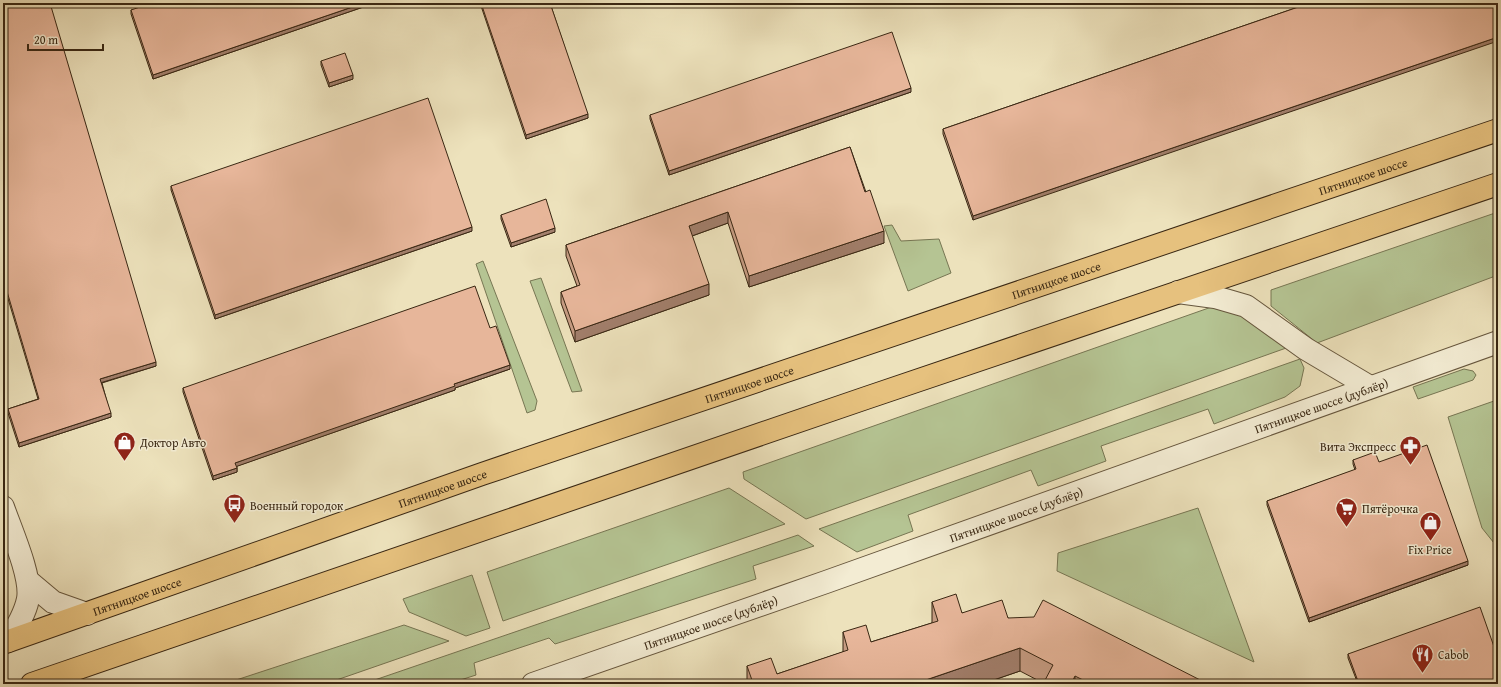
<svg xmlns="http://www.w3.org/2000/svg" width="1501" height="687" viewBox="0 0 1501 687" font-family="'Gentium Book Plus',serif">
<style>
.green{fill:#b5c493;stroke:#777653}
.lines{fill:none;stroke-linecap:round;stroke-linejoin:round}
.street-casing{stroke:#66563d;stroke-width:24}
.primary-casing{stroke:#392713;stroke-width:24}
.street{stroke:#f3ecd3;stroke-width:22}
.primary{stroke:#e6c17e;stroke-width:22}
.wall{fill:#c79d84;stroke:#392713}
.shaded-wall{fill:#a27f6c;stroke:#392713}
.building{fill:#e7b69a;stroke:#392713}
.labels{text-anchor:middle;dominant-baseline:central;stroke-width:3;stroke-linejoin:round;paint-order:stroke}
.street-label{font-size:12px;fill:#392713;stroke:#f3ecd3}
.poi-label{font-size:12px;fill:#392713;stroke:#f3ecd3;text-anchor:start}
</style>
<rect width="100%" height="100%" fill="#ede2bc"/>
<filter id="stains"><feTurbulence type="fractalNoise" baseFrequency=".005" numOctaves="4"/><feColorMatrix values="0 0 0 0 .2 0 0 0 0 .09 0 0 0 0 .02 0 0 0 .5 -.17"/></filter>
<radialGradient id="worn" r=".72"><stop offset=".6" stop-color="#630" stop-opacity="0"/><stop offset="1" stop-color="#630" stop-opacity=".3"/></radialGradient>
<g class="green">
<path d="M1498,212V275L1317,343L1271,306V290Z"/>
<path d="M892,225L901,241L939,239L951,273L908,291L884,226Z"/>
<path d="M483,261L537,401L535,410L527,413L476,264Z"/>
<path d="M541,278L582,391L572,392L530,281Z"/>
<path d="M1220,304L1243,311L1289,347L806,519L744,479L743,472Z"/>
<path d="M1300,359L1304,368L1300,386L1285,397L1214,424L1208,409L1101,446L1106,461L1038,486L1031,470L908,515L913,531L857,552L819,529Z"/>
<path d="M1464,369L1473,371L1476,375L1473,380L1418,399L1413,387Z"/>
<path d="M1494,401L1498,411V548L1482,528L1448,417Z"/>
<path d="M729,488L785,524L503,621L487,572Z"/>
<path d="M1198,508L1254,662L1057,571L1058,553Z"/>
<path d="M798,535L814,546L753,566L756,579L555,644L549,638L474,663L476,675L448,684H363Z"/>
<path d="M472,575L490,628L466,636L409,612L403,599Z"/>
<path d="M404,625L449,641L325,684H224Z"/>
</g>
<g class="lines">
<defs>
<g id="street">
<path d="M1178,292L1215,297L1246,306L1306,349L1370,387"/>
<path d="M3,507C11,530 32,577 28,599C25,614 16,628 8,641"/>
<path d="M28,581L53,602L87,614"/>
<path id="s1" d="M533,684L826,582L1498,342"/>
</g>
<g id="primary">
<path id="s2" d="M3,643L482,474L1498,130"/>
<path d="M32,684L866,398L1498,184"/>
</g>
</defs>
<use href="#street" class="street-casing"/>
<use href="#primary" class="primary-casing"/>
<use href="#street" class="street"/>
<use href="#primary" class="primary"/>
</g>
<g class="wall">
<path d="M3,3L156,366L102,383L111,417L19,447L8,413V409L38,399L3,282Z"/>
<path d="M375,3L153,79L131,14V10Z"/>
<path d="M480,3H550L588,118L526,139Z"/>
<path d="M1310,3L973,220L943,134V129Z"/>
<path d="M321,61L353,79L329,87L321,65Z"/>
<path d="M911,92L669,175L650,119V115Z"/>
<path d="M850,147L884,243L749,287L728,223L692,236L709,295L575,342L561,303V292L577,286L566,256V245Z"/>
<path d="M171,186L472,231L215,319L171,190Z"/>
<path d="M501,215L555,232L511,247L501,219Z"/>
<path d="M490,328L510,369L455,388V390L237,466V472L213,480L183,392V388Z"/>
<path d="M1353,460L1379,462L1468,565L1309,622L1267,505V501L1355,470L1353,464Z"/>
<path d="M932,602L962,613L1008,618L1208,684H1043V683L1020,671L982,684H747V666L777,674L843,652V632L871,642L932,623Z"/>
<path d="M1348,654L1498,684H1358L1348,658Z"/>
</g>
<g class="shaded-wall">
<path d="M364,3H375L153,79V75Z"/>
<path d="M1498,37V41L973,220V216Z"/>
<path d="M353,75V79L329,87V83Z"/>
<path d="M911,88V92L669,175V171Z"/>
<path d="M588,114V118L526,139V135Z"/>
<path d="M728,212V223L689,237V226Z"/>
<path d="M472,227V231L215,319V315Z"/>
<path d="M555,228V232L511,247V243Z"/>
<path d="M884,231V243L749,287V276Z"/>
<path d="M709,284V295L575,342V331Z"/>
<path d="M156,362V366L100,383V379Z"/>
<path d="M510,365V369L455,388V390L235,467V463L454,384Z"/>
<path d="M111,413V417L19,447V443Z"/>
<path d="M237,468V472L213,480V476Z"/>
<path d="M1468,561V565L1309,622V618Z"/>
<path d="M1020,648V671L982,684H914Z"/>
<path d="M1075,676V684H1071Z"/>
</g>
<g class="building">
<path d="M3,3H50L156,362L100,379L111,413L19,443L8,409L39,399L3,278Z"/>
<path d="M152,3H364L153,75L131,10Z"/>
<path d="M481,3H550L588,114L526,135Z"/>
<path d="M1310,3H1498V37L973,216L943,129Z"/>
<path d="M892,32L911,88L669,171L650,115Z"/>
<path d="M345,53L353,75L329,83L321,61Z"/>
<path d="M428,98L472,227L215,315L171,186Z"/>
<path d="M850,147L865,192L870,190L884,231L749,276L728,212L689,226L709,284L575,331L561,292L580,285L566,245Z"/>
<path d="M546,199L555,228L511,243L501,215Z"/>
<path d="M475,286L490,328L496,326L510,365L454,384L455,386L235,463L237,468L213,476L183,388Z"/>
<path d="M1427,445L1468,561L1309,618L1267,501L1356,469L1353,460L1375,452L1379,462Z"/>
<path d="M956,594L962,613L1002,600L1008,618L1034,617L1043,600L1208,684H1091L1075,676L1071,684H1043L1053,665L1020,648L914,684H749L753,683L747,666L771,658L777,674L848,650L843,632L866,625L871,642L938,621L932,602Z"/>
<path d="M1480,607L1498,658V684H1359L1348,654Z"/>
</g>
<defs>
<symbol id="shop-pin" viewBox="-11 -11 22 30"><path d="M0 17L-7.5 6A9.5 9.5 0 1 1 7.5 6Z" fill="#8f2418" stroke="#f3ecd3"/><path d="M-5-2.5h2.3a2.7 3.5 0 0 1 5.4 0H5L5.5 6h-11ZM-1.5-2.5h3a1.5 2.3 0 0 0-3 0Z" fill="#fff"/></symbol>
<symbol id="pharmacy-pin" viewBox="-11 -11 22 30"><path d="M0 17L-7.5 6A9.5 9.5 0 1 1 7.5 6Z" fill="#8f2418" stroke="#f3ecd3"/><path d="M-2-6h4v4h4v4h-4v4h-4v-4h-4v-4h4Z" fill="#fff"/></symbol>
<symbol id="bus-pin" viewBox="-11 -11 22 30"><path d="M0 17L-7.5 6A9.5 9.5 0 1 1 7.5 6Z" fill="#8f2418" stroke="#f3ecd3"/><path d="M-5-6H5V4H4V6H2V4H-2V6H-4V4H-5ZM-3.5-4V0h7V-4ZM-3.5 1.2v1.5H-2V1.2ZM2 1.2v1.5H3.5V1.2Z" fill="#fff"/></symbol>
<symbol id="supermarket-pin" viewBox="-11 -11 22 30"><path d="M0 17L-7.5 6A9.5 9.5 0 1 1 7.5 6Z" fill="#8f2418" stroke="#f3ecd3"/><path d="M-6-5.5h2.5l.6 2H6L4.5 2H-2.5L-4.4-4H-6ZM-1.5 3.2a1.3 1.3 0 1 0 .1 0ZM3 3.2a1.3 1.3 0 1 0 .1 0Z" fill="#fff"/></symbol>
<symbol id="restaurant-pin" viewBox="-11 -11 22 30"><path d="M0 17L-7.5 6A9.5 9.5 0 1 1 7.5 6Z" fill="#8f2418" stroke="#f3ecd3"/><path d="M-5-6h1v4h1v-4h1v4h1v-4h1v5L-1.5 .5V6h-2V.5L-5-1ZM5-6V6H3V1.5H1.5Q1.5-4 5-6Z" fill="#fff"/></symbol>
</defs>
<g fill-rule="evenodd">
<use href="#shop-pin" x="112" y="430" width="25" height="34"/>
<use href="#pharmacy-pin" x="1398" y="434" width="25" height="34"/>
<use href="#bus-pin" x="222" y="492" width="25" height="34"/>
<use href="#supermarket-pin" x="1334" y="496" width="25" height="34"/>
<use href="#shop-pin" x="1418" y="510" width="25" height="34"/>
<use href="#restaurant-pin" x="1410" y="642" width="25" height="34"/>
</g>
<g class="labels">
<g class="street-label">
<text stroke="none"><textPath href="#s2" startOffset="1438">Пятницкое шоссе</textPath></text>
<text stroke="none"><textPath href="#s2" startOffset="1114">Пятницкое шоссе</textPath></text>
<text stroke="none"><textPath href="#s2" startOffset="790">Пятницкое шоссе</textPath></text>
<text stroke="none"><textPath href="#s1" startOffset="836">Пятницкое шоссе (дублёр)</textPath></text>
<text stroke="none"><textPath href="#s2" startOffset="466">Пятницкое шоссе</textPath></text>
<text stroke="none"><textPath href="#s1" startOffset="512">Пятницкое шоссе (дублёр)</textPath></text>
<text stroke="none"><textPath href="#s2" startOffset="142">Пятницкое шоссе</textPath></text>
<text stroke="none"><textPath href="#s1" startOffset="188">Пятницкое шоссе (дублёр)</textPath></text>
</g>
<g class="poi-label">
<text x="140" y="442">Доктор Авто</text>
<text x="1396" y="446" text-anchor="end">Вита Экспресс</text>
<text x="250" y="505">Военный городок</text>
<text x="1362" y="508">Пятёрочка</text>
<text x="1430" y="549" text-anchor="middle">Fix Price</text>
<text x="1438" y="654">Cabob</text>
</g>
</g>
<rect width="1501" height="687" fill="none" stroke="#ede2bc" stroke-width="16"/>
<rect x="4" y="4" width="1493" height="679" fill="none" stroke="#392713" stroke-width="2"/>
<rect x="8" y="8" width="1485" height="671" fill="none" stroke="#392713"/>
<path d="M28 44v6h75v-6" fill="none" stroke="#392713" stroke-width="2"/>
<text x="34" y="44" font-size="12" fill="#392713" stroke="#f3ecd3" stroke-width="3" paint-order="stroke">20 m</text>
<rect width="100%" height="100%" filter="url(#stains)"/>
<rect width="100%" height="100%" fill="url(#worn)"/>
</svg>
